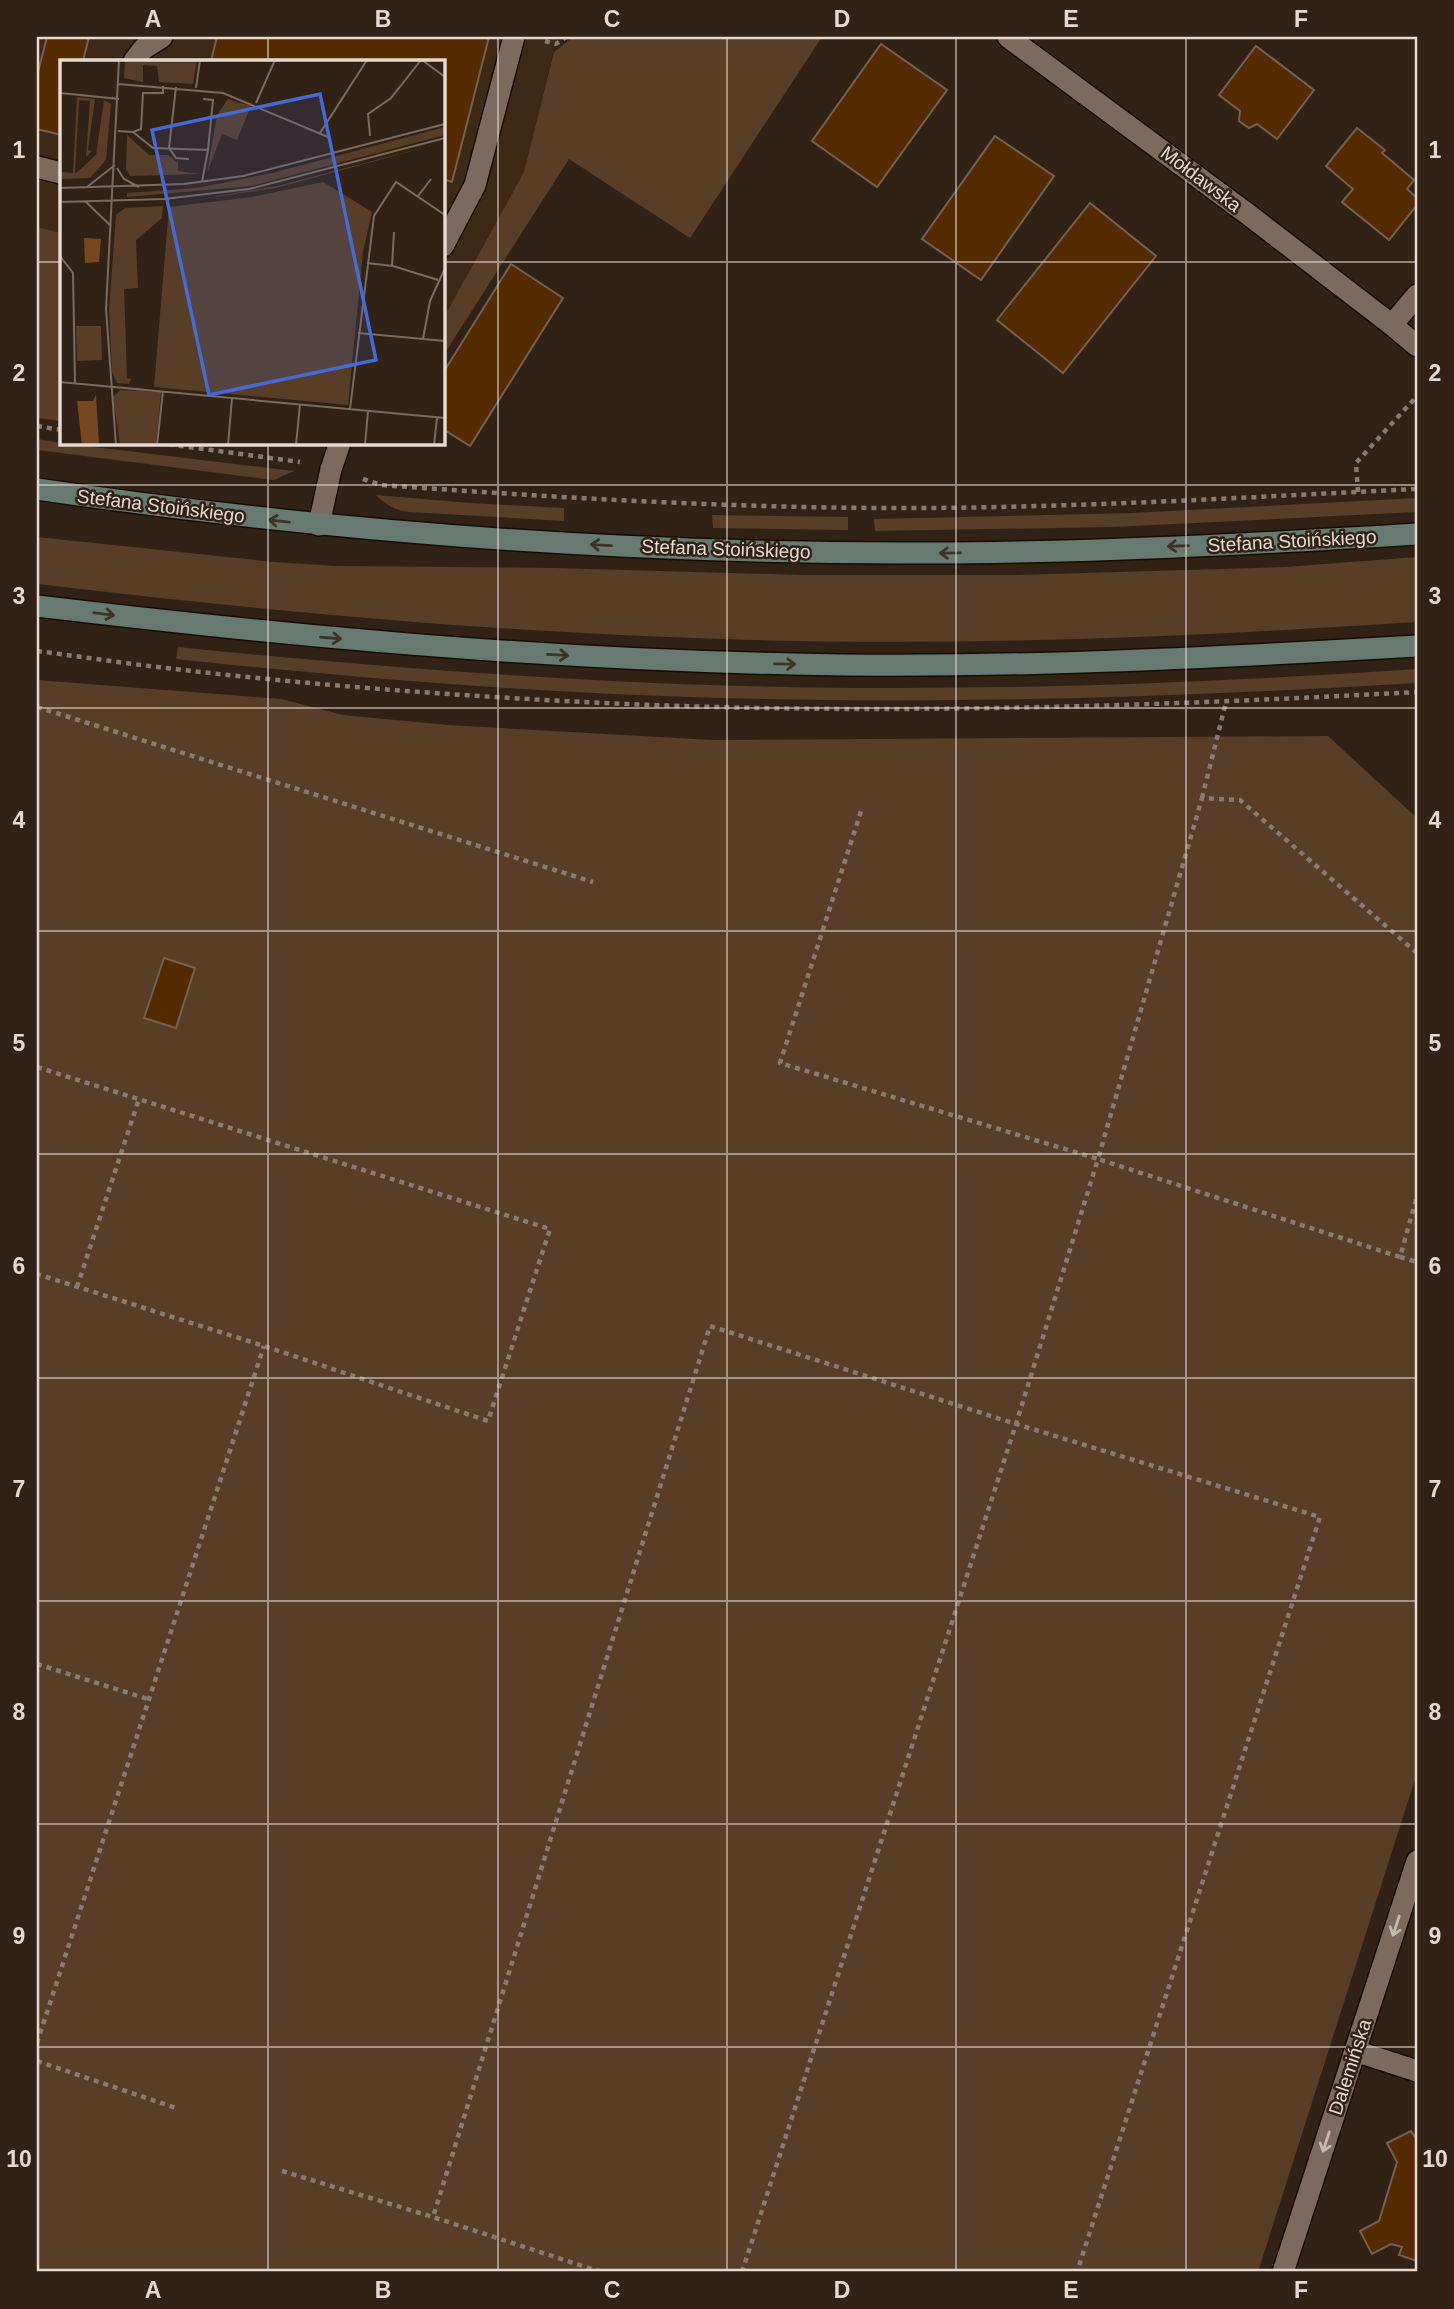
<svg xmlns="http://www.w3.org/2000/svg" width="1454" height="2309" viewBox="0 0 1454 2309" font-family="Arial,sans-serif">
<style>
.built{fill:#3e2917}
.green{fill:#583d27}
.building{fill:#542a00;stroke:#736051;stroke-width:2}
.lines{fill:none;stroke-linecap:round;stroke-linejoin:round}
.lane-casing{stroke:#190b02;stroke-width:24}
.street-casing{stroke:#190b02;stroke-width:24}
.secondary-casing{stroke:#190b02;stroke-width:24}
.path{stroke:#887a70;stroke-width:4.5;stroke-dasharray:5 5;stroke-linecap:butt}
.lane{stroke:#7e6a5c;stroke-width:21}
.street{stroke:#7e6a5c;stroke-width:21}
.secondary{stroke:#677a71;stroke-width:21}
.oneway{stroke:#3d3427}
.oneway2{stroke:#c6b8ae}
.grid{fill:none;stroke:#e5d9d1;stroke-width:2;stroke-opacity:0.55}
.labels{text-anchor:middle;dominant-baseline:central;stroke-width:5;stroke-linejoin:round;paint-order:stroke}
.street-label{font-size:19px;fill:#e5d9d1;stroke:#322215}
.inset-road{fill:none;stroke:#7a6b60;stroke-width:2}
.view{fill:#456ad7;fill-opacity:0.15;stroke:#456ad7;stroke-width:3.5}
.inset-edge{fill:none;stroke:#e5d9d1;stroke-width:3.5}
.neatline{fill:none;stroke:#e5d9d1;stroke-width:2.5}
.grid-label{font-size:23px;text-anchor:middle;font-weight:bold;fill:#e5d9d1}
</style>
<rect width="100%" height="100%" fill="#322215"/>
<path class="built" d="M37,37H557L524,172L443,319V61H61V233L37,227Z"/>
<g class="green">
<path d="M573,37H822L690,238L569,159L443,356V319L524,172L554,52Z"/>
<path d="M37,227L61,233V421L37,418Z"/>
<path d="M37,439L61,443L294,471L274,480L265,479L37,450Z"/>
<path d="M376,495L470,503L564,508V521L409,512C394,510 386,505 376,495Z"/>
<path d="M1417,498V512L1113,527L875,531L874,519L1132,513Z"/>
<path d="M712,515L848,517V530L713,528Z"/>
<path d="M37,537L274,562L336,566L555,568L802,575H1014L1285,567L1417,557V622C1186,637 954,647 722,639C493,632 265,611 37,584Z"/>
<path d="M178,647C366,666 555,681 744,686C968,692 1194,684 1417,669V683C1166,698 914,706 662,696C500,690 338,676 176,659Z"/>
<path d="M37,680L281,699L343,715L448,725L712,740L1328,736L1417,818V1773L1258,2272H37Z"/>
</g>
<g class="building">
<path d="M47,37H89L83,61H61V135L37,129V76Z"/>
<path d="M217,37H489L452,182L443,179V61H211Z"/>
<path d="M881,44L947,90L877,187L812,141Z"/>
<path d="M1256,46L1314,90L1277,139L1257,124L1249,128L1239,121L1240,111L1219,95Z"/>
<path d="M1357,128L1385,150L1382,153L1414,180L1407,189L1417,198V205L1389,240L1342,202L1353,189L1326,166Z"/>
<path d="M995,136L1054,176L981,280L922,239Z"/>
<path d="M1090,203L1156,256L1063,373L997,320Z"/>
<path d="M511,264L563,298L470,446L443,429V373Z"/>
<path d="M164,958L195,968L176,1028L144,1018Z"/>
<path d="M1411,2131L1417,2140V2261L1399,2255L1402,2247L1391,2244L1372,2254L1360,2231L1379,2221L1397,2162L1387,2143Z"/>
</g>
<g class="lines">
<defs>
<g id="lane">
<path d="M134,61L143,49L162,37"/>
<path d="M37,167L61,173"/>
<path d="M443,246L475,185L514,37"/>
<path d="M1392,325L1417,346"/>
<path d="M319,525L331,469L340,443"/>
</g>
<g id="street">
<path d="M1008,37L1249,215L1392,325L1417,295"/>
<path d="M1355,2051L1417,2071"/>
<path d="M1283,2272L1417,1861"/>
</g>
<g id="secondary">
<path d="M37,489C330,532 627,554 924,553C1088,553 1253,544 1417,534"/>
<path d="M37,606C288,636 539,659 792,664C1000,669 1209,658 1417,646"/>
</g>
</defs>
<use href="#lane" class="lane-casing"/>
<use href="#street" class="street-casing"/>
<use href="#secondary" class="secondary-casing"/>
<g class="path">
<path d="M545,41L556,44L566,37"/>
<path d="M37,426L61,430"/>
<path d="M159,443L300,462"/>
<path d="M363,479L381,485C562,498 744,509 926,508C1089,507 1254,497 1417,489"/>
<path d="M1358,492L1356,463L1417,396"/>
<path d="M37,651C83,657 129,664 175,669C310,685 447,695 583,702C861,716 1140,707 1417,692"/>
<path d="M37,707L593,882"/>
<path d="M1202,798L1226,702"/>
<path d="M1417,953L1240,800L1202,798L1098,1159L1400,1257L1417,1196"/>
<path d="M37,1067L550,1229L488,1421L264,1346L37,1274"/>
<path d="M1400,1257L1417,1262"/>
<path d="M77,1287L139,1099"/>
<path d="M37,1664L148,1699"/>
<path d="M37,2043L264,1346"/>
<path d="M37,2061L176,2108"/>
<path d="M282,2171L433,2217"/>
<path d="M601,2272L433,2217L710,1326L1016,1424L1320,1517L1077,2272"/>
<path d="M742,2272L1016,1424L1098,1159L780,1063L862,808"/>
</g>
<use href="#lane" class="lane"/>
<use href="#street" class="street"/>
<use href="#secondary" class="secondary"/>
</g>
<defs><path id="oneway-shaft" d="M-6 0H5M1.5-3L5.5 0L1.5 3" fill="none" stroke-width="1.6" stroke-linecap="round" stroke-linejoin="round" transform="scale(1.75)"/></defs>
<g class="oneway">
<use href="#oneway-shaft" transform="translate(279 521) rotate(-174)"/>
<use href="#oneway-shaft" transform="translate(601 545) rotate(-177)"/>
<use href="#oneway-shaft" transform="translate(1178 546) rotate(178)"/>
<use href="#oneway-shaft" transform="translate(950 553) rotate(179)"/>
<use href="#oneway-shaft" transform="translate(104 614) rotate(7)"/>
<use href="#oneway-shaft" transform="translate(331 638) rotate(5)"/>
<use href="#oneway-shaft" transform="translate(558 655) rotate(3)"/>
<use href="#oneway-shaft" transform="translate(785 664) rotate(1)"/>
</g>
<g class="oneway2">
<use href="#oneway-shaft" transform="translate(1396 1926) rotate(108)"/>
<use href="#oneway-shaft" transform="translate(1326 2142) rotate(108)"/>
</g>
<path class="grid" d="M268,37V61M498,37V2272M727,37V2272M956,37V2272M1186,37V2272M37,262H61M443,262H1417M268,443V2272M37,485H1417M37,708H1417M37,931H1417M37,1154H1417M37,1378H1417M37,1601H1417M37,1824H1417M37,2047H1417"/>
<g class="labels">
<g class="street-label">
<text transform="translate(1201 179) rotate(37)">Mołdawska</text>
<text transform="translate(161 506) rotate(7)">Stefana Stoińskiego</text>
<text transform="translate(1292 541) rotate(-3)">Stefana Stoińskiego</text>
<text transform="translate(726 549) rotate(2)">Stefana Stoińskiego</text>
<text transform="translate(1350 2067) rotate(-72)">Dalemińska</text>
</g>
</g>
<g transform="translate(60 60)">
<rect width="385" height="385" fill="#322215"/>
<path d="M65,0H137L133,24L99,22L97,6L83,5V22L64,18ZM17,37L35,39L28,90L32,91L26,97L30,41L19,40L15,114L36,95L44,40L51,44L46,100L30,118L1,119V112L13,113ZM168,39L191,46L177,80L162,74L147,113L157,55ZM385,67V75L191,126L67,137V133L137,128L212,113ZM67,75L89,95H108L118,103V111L139,114L70,116L66,109ZM385,82L216,128L129,141L217,126ZM263,122L312,152L303,192L288,345L94,327L109,147L192,137ZM103,146L102,158L76,180L78,228L64,229L67,318L71,319L69,324L57,323L52,312L49,249L56,155L65,148ZM16,266H41L42,300L17,301ZM60,330L101,332L96,385H60L53,337Z" fill="#583d27"/>
<path d="M24,178L41,179L39,202L25,203ZM36,335L39,385H22L17,341H33Z" fill="#754822"/>
<path class="inset-road" d="M362,0L385,17M58,24L163,33L268,77M116,27L109,88L116,98L129,99M136,28L140,0M0,33L59,39M143,39L153,40L148,90M196,43L215,0M58,71L73,72L93,88L148,90L142,122M73,72L81,69L83,33H103V26M260,73L307,0M310,76L308,54L331,38L361,0M57,108L64,119L79,127M27,127L55,105M0,128L124,124L183,116L385,64M358,136L371,119M0,142L104,139L189,129L385,78M26,142L51,166M0,196L13,213L15,323M307,203L333,206L378,220M332,206L334,172M298,273L385,281M363,279L370,241L385,208M0,322L385,358M290,349L314,156L336,122L385,155M56,385L46,249L59,0M97,385L103,331M168,385L172,338M236,385L240,344M305,385L308,351M374,385L377,358"/>
<path class="view" d="M260,34L316,300L149,335L92,70Z"/>
<rect width="385" height="385" class="inset-edge"/>
</g>
<rect width="1454" height="2309" fill="none" stroke="#322215" stroke-width="77"/>
<rect x="38" y="38" width="1378" height="2232" class="neatline"/>
<g class="grid-label">
<text x="153" y="27">A</text>
<text x="383" y="27">B</text>
<text x="612" y="27">C</text>
<text x="842" y="27">D</text>
<text x="1071" y="27">E</text>
<text x="1301" y="27">F</text>
<text x="19" y="158">1</text>
<text x="1435" y="158">1</text>
<text x="19" y="381">2</text>
<text x="1435" y="381">2</text>
<text x="19" y="604">3</text>
<text x="1435" y="604">3</text>
<text x="19" y="828">4</text>
<text x="1435" y="828">4</text>
<text x="19" y="1051">5</text>
<text x="1435" y="1051">5</text>
<text x="19" y="1274">6</text>
<text x="1435" y="1274">6</text>
<text x="19" y="1497">7</text>
<text x="1435" y="1497">7</text>
<text x="19" y="1720">8</text>
<text x="1435" y="1720">8</text>
<text x="19" y="1944">9</text>
<text x="1435" y="1944">9</text>
<text x="19" y="2167">10</text>
<text x="1435" y="2167">10</text>
<text x="153" y="2298">A</text>
<text x="383" y="2298">B</text>
<text x="612" y="2298">C</text>
<text x="842" y="2298">D</text>
<text x="1071" y="2298">E</text>
<text x="1301" y="2298">F</text>
</g>
</svg>
